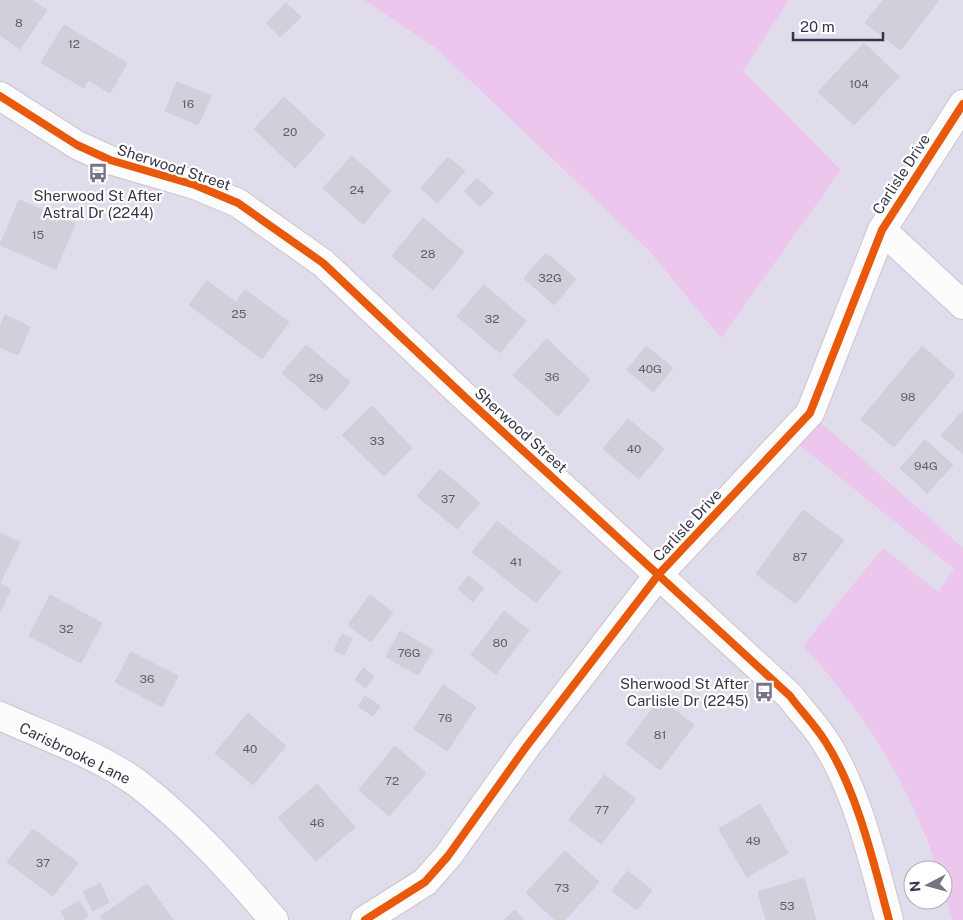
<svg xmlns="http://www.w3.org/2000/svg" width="963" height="920" viewBox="0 0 963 920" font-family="'Public Sans',sans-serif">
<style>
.residential{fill:#e0dcec}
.green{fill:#ecc6ed}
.building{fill:#d2cfda;stroke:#d1ceda}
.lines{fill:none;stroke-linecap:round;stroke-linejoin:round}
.minor-casing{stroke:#c8c5d0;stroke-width:30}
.minor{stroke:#fcfcfd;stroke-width:28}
.cycleway-casing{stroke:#fff;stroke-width:11}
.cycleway{stroke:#e8590c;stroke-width:8}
.labels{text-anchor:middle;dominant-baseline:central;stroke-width:4.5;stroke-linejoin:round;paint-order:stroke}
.number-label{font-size:12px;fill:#605c6e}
.street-label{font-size:15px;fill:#383448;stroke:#fff}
.poi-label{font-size:15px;fill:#383448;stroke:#fff}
</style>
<rect width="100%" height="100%" fill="#ebe8f2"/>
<path class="residential" d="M0,0H364L437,49L650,252L721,337L841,170L743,71L789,0H963V553L855,488L954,569L938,592L804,646L830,675L865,720L892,764L915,810L937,870H913V900H943V890L952,920H0Z"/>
<g class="green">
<path d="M364,0H789L743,71L841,170L721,338L650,252L437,49Z"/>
<path d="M810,413L963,548V920H952L943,890V870H937C910,784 864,712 803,646L883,548L938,592L954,569L793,440Z"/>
</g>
<g class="building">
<path d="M0,0H32L47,10L20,49L0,35Z"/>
<path d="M883,0H939L901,50L865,23Z"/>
<path d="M286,3L301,17L280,37L266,23Z"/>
<path d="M64,25L127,63L110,93L88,80L84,88L41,63Z"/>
<path d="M864,43L899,77L854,125L818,92Z"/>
<path d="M177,82L211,96L198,125L165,111Z"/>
<path d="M284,97L325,135L295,168L254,129Z"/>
<path d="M352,156L391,191L363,224L323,188Z"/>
<path d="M448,157L465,171L437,203L421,188Z"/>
<path d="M477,178L493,193L480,207L464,191Z"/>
<path d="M19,200L75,224L56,269L0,245Z"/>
<path d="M423,218L464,252L433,290L392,256Z"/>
<path d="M546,253L576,279L554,305L524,278Z"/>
<path d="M207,281L236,302L245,290L289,322L262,359L189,305Z"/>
<path d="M484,285L526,321L500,353L457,316Z"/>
<path d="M5,315L30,327L18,355L0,347V327Z"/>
<path d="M547,339L590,380L558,416L513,375Z"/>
<path d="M306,345L350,382L326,411L282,373Z"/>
<path d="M646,346L673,368L653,392L627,370Z"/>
<path d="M922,346L955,375L894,447L861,419Z"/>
<path d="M372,406L412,448L384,476L342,435Z"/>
<path d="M963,411V454L941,435Z"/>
<path d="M628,419L664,449L639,479L603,449Z"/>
<path d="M925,440L953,465L927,493L900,468Z"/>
<path d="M440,469L480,503L457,529L417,496Z"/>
<path d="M803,510L844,540L796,604L756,574Z"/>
<path d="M497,521L561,572L536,603L472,552Z"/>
<path d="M0,533L20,542L0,583Z"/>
<path d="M468,576L484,588L473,602L458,589Z"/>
<path d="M0,584L11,589L0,612Z"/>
<path d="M50,595L102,623L81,663L29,636Z"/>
<path d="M370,595L393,613L371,642L348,625Z"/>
<path d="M504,611L529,630L496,674L471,655Z"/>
<path d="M400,631L433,650L418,675L386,657Z"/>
<path d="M342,634L352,639L344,655L334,650Z"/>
<path d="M131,652L178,676L162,707L115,682Z"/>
<path d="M363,668L374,676L366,688L355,680Z"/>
<path d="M443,685L476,707L447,751L414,729Z"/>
<path d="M365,696L380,706L373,716L358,706Z"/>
<path d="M660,699L694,725L660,770L626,744Z"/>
<path d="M248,713L286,746L253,785L215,753Z"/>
<path d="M395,746L426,773L389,816L359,790Z"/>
<path d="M604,775L636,799L601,844L569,820Z"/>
<path d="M317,784L355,827L316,861L278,818Z"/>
<path d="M760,804L788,853L747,877L719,829Z"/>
<path d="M33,829L78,863L53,896L7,862Z"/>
<path d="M565,851L599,882L565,920H555L526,893Z"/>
<path d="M627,871L652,890L637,910L612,891Z"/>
<path d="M804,878L816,920H766L758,892Z"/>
<path d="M100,883L109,902L93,911L83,892Z"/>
<path d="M147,884L173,920H104L101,916Z"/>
<path d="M79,901L88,916L82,920H66L61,912Z"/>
<path d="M515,910L524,920H504Z"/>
</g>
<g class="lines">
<defs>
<g id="minor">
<path d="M0,96L77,145L110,160L195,185L238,203L323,263L467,399L790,696C801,711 815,725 825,741C857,790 874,864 889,920"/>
<path d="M882,230L963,305"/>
<path d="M0,716C44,736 98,755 137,783C189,823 231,870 274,920"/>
<path d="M365,920L425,882L448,856L526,747L659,574L810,413L882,230L963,104"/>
</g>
</defs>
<use href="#minor" class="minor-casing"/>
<use href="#minor" class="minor"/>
<defs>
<g id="cycleway">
<path d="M0,96L77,145L110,160L195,185L238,203L323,263L467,399L790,696C801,711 815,725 825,741C857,790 874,864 889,920"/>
<path d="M365,920L425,882L448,856L526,747L659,574L810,413L882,230L963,104"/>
</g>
</defs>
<use href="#cycleway" class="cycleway-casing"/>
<use href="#cycleway" class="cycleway"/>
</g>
<defs>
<symbol id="bus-bare" viewBox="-9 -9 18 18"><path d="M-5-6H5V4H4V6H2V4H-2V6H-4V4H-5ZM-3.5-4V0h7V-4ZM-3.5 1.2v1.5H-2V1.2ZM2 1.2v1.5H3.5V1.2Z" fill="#777384" stroke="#fff" stroke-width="2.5" paint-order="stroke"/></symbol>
</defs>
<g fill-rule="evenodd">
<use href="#bus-bare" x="84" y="159" width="28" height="28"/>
<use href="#bus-bare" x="750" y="678" width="28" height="28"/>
</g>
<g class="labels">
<g class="number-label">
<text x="19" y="23">8</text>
<text x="74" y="44">12</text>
<text x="859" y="84">104</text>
<text x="188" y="104">16</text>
<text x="290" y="132">20</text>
<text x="357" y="190">24</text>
<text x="38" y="235">15</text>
<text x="428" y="254">28</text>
<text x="550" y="278">32G</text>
<text x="239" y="314">25</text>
<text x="492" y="319">32</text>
<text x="650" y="369">40G</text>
<text x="552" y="377">36</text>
<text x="316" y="378">29</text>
<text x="908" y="397">98</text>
<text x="377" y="441">33</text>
<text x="634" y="449">40</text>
<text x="926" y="466">94G</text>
<text x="448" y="499">37</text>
<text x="800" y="557">87</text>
<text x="516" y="562">41</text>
<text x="66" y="629">32</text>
<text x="500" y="643">80</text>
<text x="409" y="653">76G</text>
<text x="147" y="679">36</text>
<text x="445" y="718">76</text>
<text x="660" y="735">81</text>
<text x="250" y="749">40</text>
<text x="392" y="781">72</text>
<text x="602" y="810">77</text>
<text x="317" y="823">46</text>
<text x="753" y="841">49</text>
<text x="43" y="863">37</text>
<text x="562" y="888">73</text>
<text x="787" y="906">53</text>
</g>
<g class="street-label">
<text transform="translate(174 167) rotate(18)">Sherwood Street</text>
<text transform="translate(901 174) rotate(-57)">Carlisle Drive</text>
<text transform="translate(521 430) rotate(42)">Sherwood Street</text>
<text transform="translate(687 525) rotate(-47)">Carlisle Drive</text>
<text transform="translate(75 753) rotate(26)">Carisbrooke Lane</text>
</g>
<g class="poi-label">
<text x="98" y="195">Sherwood St After<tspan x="98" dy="17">Astral Dr (2244)</tspan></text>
<text x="749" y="683" text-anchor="end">Sherwood St After<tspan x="749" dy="17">Carlisle Dr (2245)</tspan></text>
</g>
</g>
<g transform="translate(928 885) rotate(264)"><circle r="24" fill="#ffffff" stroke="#afaeb6"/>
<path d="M0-4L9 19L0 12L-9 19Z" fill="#777384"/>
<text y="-8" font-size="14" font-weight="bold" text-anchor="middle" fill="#383448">N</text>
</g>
<path d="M793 32v8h90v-8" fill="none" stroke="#383448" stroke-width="2.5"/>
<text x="800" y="32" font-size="15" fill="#383448" stroke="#ffffff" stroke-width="4" paint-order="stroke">20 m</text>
</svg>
